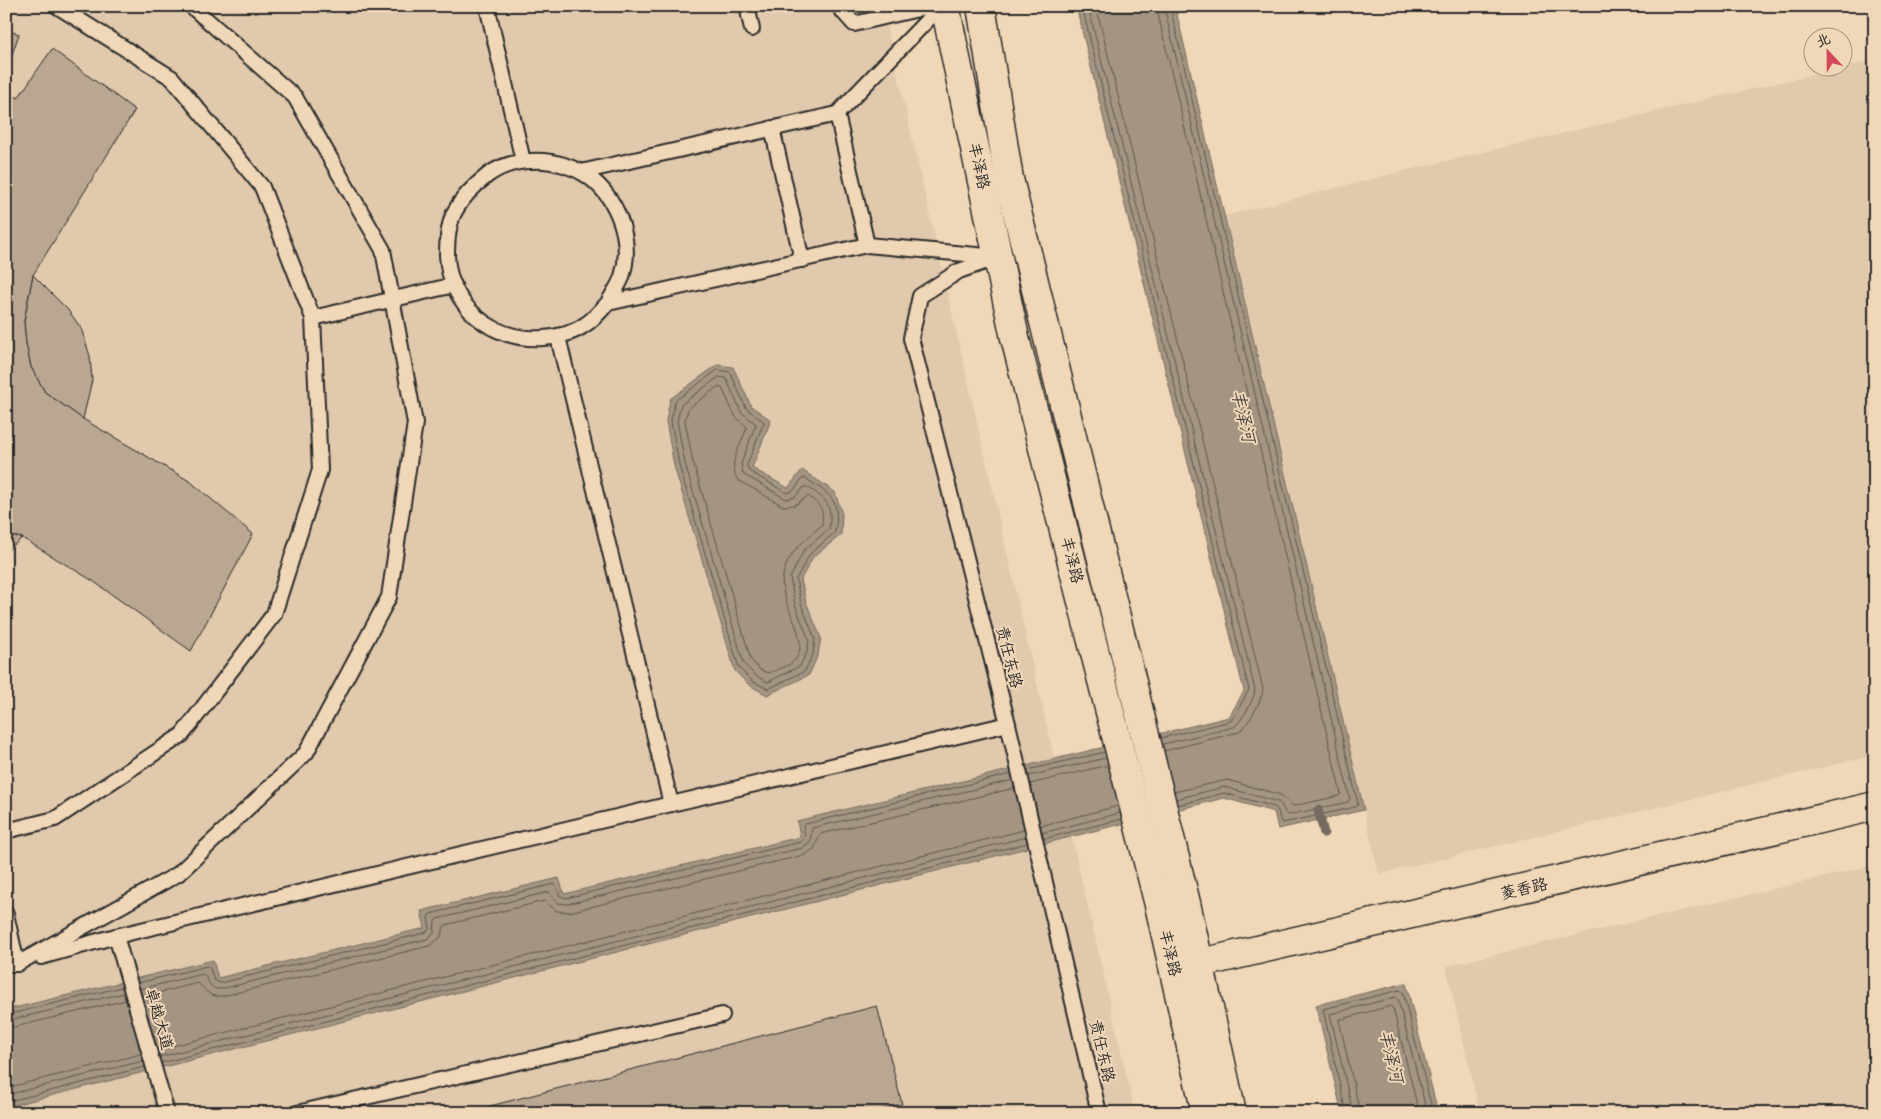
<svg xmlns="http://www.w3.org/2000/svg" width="1881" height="1119" viewBox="0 0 1881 1119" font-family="'Architects Daughter','LXGW WenKai TC',sans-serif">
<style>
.built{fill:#e0c9ac}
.water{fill:#a49582;stroke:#746b5f}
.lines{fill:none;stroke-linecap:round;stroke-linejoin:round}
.shore{stroke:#5b554e;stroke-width:1}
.stream{stroke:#746b5f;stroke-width:9}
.building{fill:#baa791;stroke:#2b2b2b}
.lane-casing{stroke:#2b2b2b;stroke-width:18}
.secondary-casing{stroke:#2b2b2b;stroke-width:31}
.lane{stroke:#f0d7b8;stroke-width:14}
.secondary{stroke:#f0d7b8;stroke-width:28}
.labels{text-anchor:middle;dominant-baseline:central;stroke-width:4;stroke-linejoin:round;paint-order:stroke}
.street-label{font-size:16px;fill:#2b2b2b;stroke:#f0d7b8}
.water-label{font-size:18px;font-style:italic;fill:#494641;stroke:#f0d7b8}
</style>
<rect width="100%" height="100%" fill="#f0d7b8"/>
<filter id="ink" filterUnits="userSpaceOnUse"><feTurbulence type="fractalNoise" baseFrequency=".02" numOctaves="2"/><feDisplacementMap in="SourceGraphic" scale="10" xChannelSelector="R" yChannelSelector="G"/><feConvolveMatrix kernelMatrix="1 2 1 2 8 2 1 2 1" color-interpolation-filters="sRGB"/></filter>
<g filter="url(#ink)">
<g class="built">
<path d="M6,6H882L1135,1113H6Z"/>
<path d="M1875,60V755L1379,874L1224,216L1412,169Z"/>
<path d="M1875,865V1113H1480L1446,966Z"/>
</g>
<g class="water">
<path d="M1076,6H1175L1364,810L1278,829L1274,812L1224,798L6,1107V1010L213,960L218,978L425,928L421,911L559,878L564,894L800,837L797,821L1229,717L1244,691Z"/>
<path d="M717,365L733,367L751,406L771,420L752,468L788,488L802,470L835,492L842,514L841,535L813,557L801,579L806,602L821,638L818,655L809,675L767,695L749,685L735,671L674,466L666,421L670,399Z"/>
<path d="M1406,983L1438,1113H1342L1316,1005Z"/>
</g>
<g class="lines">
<g class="shore">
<path d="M1082,6L1249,690L1231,721L1161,738"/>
<path d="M1088,6L1255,690C1254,701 1242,720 1234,727L1163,744"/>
<path d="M1096,6L1263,689C1262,701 1248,725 1239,732L1164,751"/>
<path d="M1156,6L1341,794L1339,796L1293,806L1281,795L1227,780L1174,792"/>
<path d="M1164,6L1350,799L1348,802L1288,815C1283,813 1284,805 1278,802L1224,787L1176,799"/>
<path d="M1170,6L1358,804L1356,807L1283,823L1281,822L1278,811L1275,807L1224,793L1178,805"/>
<path d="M718,370L730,372L746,408L764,422L747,465L749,471L787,493L793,491L802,479L805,478C831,495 841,499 835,532L810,554L796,579L801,604L815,639L813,654L805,671L768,689L752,681L739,668L679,465L671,421L675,401Z"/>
<path d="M719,377L726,378L741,412L756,424L741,464L743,474L786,499L795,497L804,487H807C826,499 833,504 829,529L804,550L790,578L795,605L809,640L807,652L800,666L768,682L756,676L744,664L685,464L677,421L681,405Z"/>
<path d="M718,387L722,388L735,416L747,427C742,444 726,464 738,480L783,506L795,505L808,496C821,505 824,510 822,525C806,539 787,553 783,576C777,602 813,639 795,660C790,666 776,670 768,673L760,670L751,660L693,462L685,421L688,409Z"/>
<path d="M1027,770L1105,752"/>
<path d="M1029,776L1106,758"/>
<path d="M1030,784L1108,765"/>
<path d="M1040,826L1118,806"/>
<path d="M1042,833L1120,813"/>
<path d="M1043,839L1122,819"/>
<path d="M138,983L207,966L210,968L214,980L220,983L425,933L430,928L428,917L430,914L554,884L556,886L560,896L566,898L801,842L805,837L803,826L805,824L1011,774"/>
<path d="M140,989L203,974C210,980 208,990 221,989L427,939L434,933L435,921L437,919L549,892L558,903L567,904L802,848L810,842L812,828L1013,780"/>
<path d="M142,997L198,983C206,991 210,998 223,996L429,946L440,938L445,925L544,901L557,911L569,912L804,855L814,849L820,834L1015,788"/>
<path d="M6,1015L122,987"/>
<path d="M6,1021L124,993"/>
<path d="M6,1029L126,1000"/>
<path d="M157,1050L1024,830"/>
<path d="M159,1057L1026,837"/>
<path d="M161,1063L1028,843"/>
<path d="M6,1088L141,1054"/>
<path d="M6,1095L143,1061"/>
<path d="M6,1102L145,1067"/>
<path d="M1346,1113L1323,1009L1400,990L1403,992L1433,1113"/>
<path d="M1353,1113L1330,1014L1396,997L1398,999L1427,1113"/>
<path d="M1360,1113L1339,1020L1390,1006L1393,1008L1419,1113"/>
</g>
<path class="stream" d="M1318,810L1324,833"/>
</g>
<g class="building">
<path d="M6,30L19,34L6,72Z"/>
<path d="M52,49L135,110L33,275L24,321L26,343L31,367L45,392L83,419L191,482L253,534L191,651L93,581L22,538L6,535V91L18,98Z"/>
<path d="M33,275L68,310L81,328L90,356L92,380L83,419L45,392L31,367L26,343L24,321Z"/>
<path d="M6,535L22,538L6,552Z"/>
<path d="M877,1006L902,1104L870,1113H463Z"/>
</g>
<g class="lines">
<defs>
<g id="lane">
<path d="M487,6L523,161"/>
<path d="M747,6L752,29"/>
<path d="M838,6L854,24L931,6"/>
<path d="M837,114L867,245"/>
<path d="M772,128L802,260"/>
<path d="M581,172L837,114L941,6"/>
<path d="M993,259L959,271L920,296L911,338L1008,724L1099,1113"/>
<path d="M608,303C612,295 619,286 622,277C634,238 616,192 581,172C576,169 569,167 564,165C540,157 508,160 488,175C475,185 463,196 455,211C448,224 447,240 447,255C449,306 493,342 543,338C558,337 574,333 586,324C594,319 601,310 608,303L867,245L998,257"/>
<path d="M313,318L454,285"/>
<path d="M558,337L671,804"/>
<path d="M6,831L55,819L182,735L274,614L320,470L313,318L262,187L172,78L57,6"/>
<path d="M6,914L17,964"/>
<path d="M116,936L167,1113"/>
<path d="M41,957L116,936L1008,724"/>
<path d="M6,964H17L178,874L306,753L389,597L415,423L383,250L295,97L191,6"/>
<path d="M297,1113L722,1015"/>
</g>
<g id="secondary">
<path d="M945,6L1015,338L1159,905L1206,1113"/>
<path d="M981,6L1009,179L1186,903L1232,1113"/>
<path d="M1180,968L1875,806"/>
</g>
</defs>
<use href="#lane" class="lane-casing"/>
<use href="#secondary" class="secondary-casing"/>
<use href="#lane" class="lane"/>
<use href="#secondary" class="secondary"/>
</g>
</g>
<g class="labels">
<g class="street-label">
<text transform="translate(979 166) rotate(78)">丰泽路</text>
<text transform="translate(1072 560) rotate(76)">丰泽路</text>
<text transform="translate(1009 657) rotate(76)">责任东路</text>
<text transform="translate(1524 889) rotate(-13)">菱香路</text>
<text transform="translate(1170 953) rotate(77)">丰泽路</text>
<text transform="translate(159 1019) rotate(74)">卓越大道</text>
<text transform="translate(1102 1051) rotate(77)">责任东路</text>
</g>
<g class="water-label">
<text transform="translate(1243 416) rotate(77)">丰泽河</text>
<text transform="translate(1391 1056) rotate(77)">丰泽河</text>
</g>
</g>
<rect width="1881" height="1119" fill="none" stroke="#f0d7b8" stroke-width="25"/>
<rect x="12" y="12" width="1856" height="1094" fill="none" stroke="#2b2b2b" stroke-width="2" filter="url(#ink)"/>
<g transform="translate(1828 52) rotate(338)"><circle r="24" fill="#f0d7b8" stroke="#a19280"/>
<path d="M0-4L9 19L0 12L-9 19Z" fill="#d1495b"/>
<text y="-8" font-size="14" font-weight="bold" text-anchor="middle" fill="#2b2b2b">北</text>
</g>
</svg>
